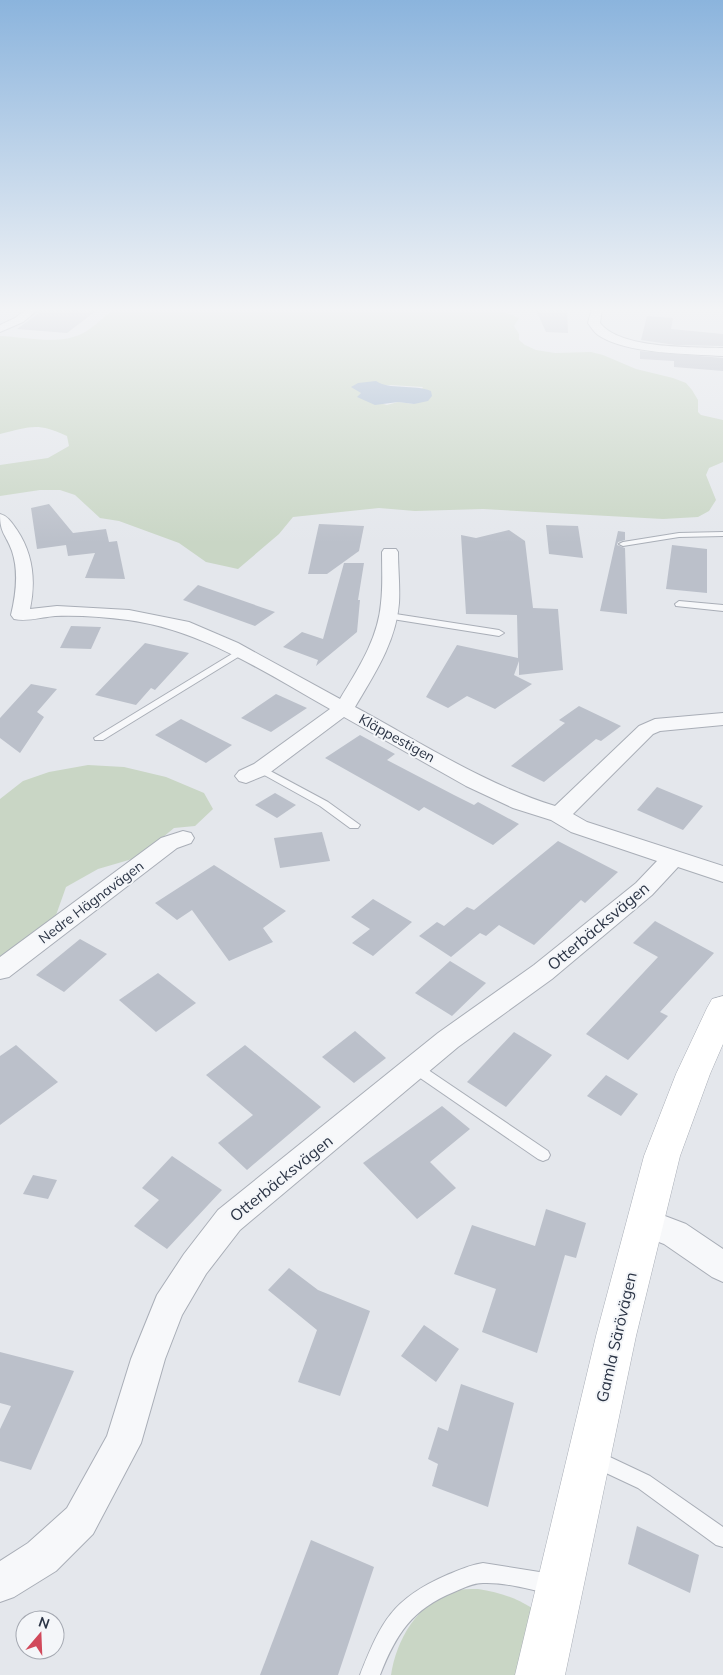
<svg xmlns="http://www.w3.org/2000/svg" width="723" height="1675" viewBox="0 0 723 1675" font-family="Mulish,sans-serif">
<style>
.green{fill:#c9d6c5;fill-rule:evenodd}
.water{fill:#9fb4cc}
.building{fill:#bbc0ca}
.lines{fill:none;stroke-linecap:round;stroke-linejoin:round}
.lane-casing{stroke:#a9aeb7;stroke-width:2}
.street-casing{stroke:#a9aeb7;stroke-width:2}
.secondary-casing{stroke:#a9aeb7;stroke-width:1}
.lane{fill:#f7f8fa;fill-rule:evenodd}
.street{fill:#f7f8fa;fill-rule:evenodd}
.secondary{fill:#fff;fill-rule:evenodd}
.labels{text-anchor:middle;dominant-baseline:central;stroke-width:4;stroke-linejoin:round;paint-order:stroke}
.street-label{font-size:14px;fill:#2b3445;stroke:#f4f6f9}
.near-street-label{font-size:16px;fill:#2b3445;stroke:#f4f6f9}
</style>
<rect width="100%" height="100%" fill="#e4e7ec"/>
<g class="green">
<path d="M116,308H494L519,318L514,326L519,334V340L525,345L536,350L555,353L591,352L603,355L636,369L673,378L686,383L692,390L698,400V412L701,415L723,420V462L709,468L706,475L716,500L709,511L698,517L663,519L483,509L415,511L379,508L293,517L279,534L238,569L206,562L179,543L119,521L100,518L75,495L60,490H40L0,496V465L48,458L69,446L67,436C36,422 31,427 0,434V336C26,337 62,346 85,332C97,325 105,315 116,308ZM390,385L423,387L414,404L398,402L387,405L358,397L361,393L359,390Z"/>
<path d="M88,765L124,767L166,777L204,793L213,809L195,826L174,828L139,857L98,869L66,887L55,918L0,958V799L23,781L49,772Z"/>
<path d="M478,1589C498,1592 514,1597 532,1608L515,1675H391C396,1640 418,1602 454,1591C461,1589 470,1589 478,1589Z"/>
</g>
<path class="water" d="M376,381C389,390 415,384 431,391L432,396L428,401L414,404L398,402L375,405L357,397L361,393L351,387L358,383Z"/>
<g class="building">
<path d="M46,308H58L96,311L67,333L17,329Z"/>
<path d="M535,308H567L568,333L546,332Z"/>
<path d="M647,316L673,318L671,329L723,334V346L675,345L641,340Z"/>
<path d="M640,351L723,358V371L674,367V361L640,359Z"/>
<path d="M49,504L73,533L106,529L109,542L117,541L125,579L85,578L95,553L68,556L66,545L37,549L31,508Z"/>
<path d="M319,524L364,526L359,551L327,574H308Z"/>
<path d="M546,525L578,526L583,558L549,554Z"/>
<path d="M509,530L525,541L533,608L558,609L563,670L519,675V661L514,675L532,684L495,709L467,696L448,708L426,697L457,645L518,658L517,615L466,614L461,535L476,538Z"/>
<path d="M618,531L625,532V540L618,542L617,545L625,548L627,614L600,611Z"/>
<path d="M672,545L707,549V593L666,589Z"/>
<path d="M344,563H364L358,600H360L357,632L316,666L318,660L283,647L302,632L323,639Z"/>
<path d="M198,585L275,612L255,626L183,600Z"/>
<path d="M71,626L101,627L91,649L60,648Z"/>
<path d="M145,643L189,653L155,690L151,688L136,705L95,695Z"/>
<path d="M31,684L57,689L37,712L44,717L20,753L0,738V718Z"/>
<path d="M276,694L307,708L271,732L241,718Z"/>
<path d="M579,706L621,726L601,741L596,739L544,782L511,766L565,723L559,720Z"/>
<path d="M181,719L232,745L206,763L155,735Z"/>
<path d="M360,735L395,754L387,760L454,795L474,805L478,802L519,824L493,845L424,807L419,811L325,758Z"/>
<path d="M657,787L703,806L683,830L637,810Z"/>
<path d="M275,793L296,805L277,818L255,805Z"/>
<path d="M322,832L330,861L280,868L274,838Z"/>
<path d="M558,841L618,872L585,903L581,900L534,945L499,925L486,936L480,933L451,957L419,936L437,922L444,926L467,907L474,910Z"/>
<path d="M214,865L286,911L263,928L273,942L229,961L192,910L177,920L155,903Z"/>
<path d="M373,899L412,922L373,956L352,943L370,929L351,917Z"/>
<path d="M655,921L714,953L660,1012L668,1016L628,1060L586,1034L658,957L633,943Z"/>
<path d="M80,939L107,954L64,992L36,975Z"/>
<path d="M450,961L486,983L452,1016L415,993Z"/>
<path d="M158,973L196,1003L156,1032L119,1000Z"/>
<path d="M355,1031L386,1058L354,1083L322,1057Z"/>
<path d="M514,1032L552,1055L506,1107L467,1082Z"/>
<path d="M16,1045L58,1082L0,1125V1056Z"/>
<path d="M245,1045L321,1107L247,1170L218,1143L253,1115L206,1075Z"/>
<path d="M606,1075L638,1094L621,1116L587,1096Z"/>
<path d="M442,1106L470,1129L430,1162L456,1188L417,1219L363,1163Z"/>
<path d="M172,1156L222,1190L167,1249L134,1226L159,1200L142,1188Z"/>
<path d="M33,1175L57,1180L48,1199L23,1194Z"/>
<path d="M546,1209L586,1223L576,1258L565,1255L537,1353L482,1332L496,1289L454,1274L472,1225L535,1246Z"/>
<path d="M289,1268L318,1290L370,1311L340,1396L298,1382L317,1330L268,1290Z"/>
<path d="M424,1325L459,1349L436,1382L401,1356Z"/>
<path d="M0,1352L74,1371L31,1470L0,1461V1429L11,1406L0,1403Z"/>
<path d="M461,1384L514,1403L488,1507L432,1486L438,1464L428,1459L438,1427L448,1431Z"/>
<path d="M637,1526L699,1555L690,1593L628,1564Z"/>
<path d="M311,1540L374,1567L338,1675H260Z"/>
</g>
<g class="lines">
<defs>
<g id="lane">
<path d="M723,532V536L679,537L623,546L619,544L623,542L679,533Z"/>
<path d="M679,601L723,605V611L676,606L675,604Z"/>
<path d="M389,613L499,630L504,633L499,636L386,618L385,616Z"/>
<path d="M240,649L243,650V654L103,740H95L94,738Z"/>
<path d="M261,766L328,802L360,825L358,828H350L320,806L257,771L256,769L257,767Z"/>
<path d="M415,1061L548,1151L550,1155L548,1159L543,1161L538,1159L410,1071L408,1067L410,1063Z"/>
<path d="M595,1450L650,1476L723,1527V1547L716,1545L638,1488L589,1465L586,1459L589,1453Z"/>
<path d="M483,1563L552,1574L559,1577L562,1584L559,1591L552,1594C530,1590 506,1582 483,1583C473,1583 463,1588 454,1592C412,1609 396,1634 380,1675H360C381,1622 392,1599 447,1575C459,1570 470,1565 483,1563Z"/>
</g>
<g id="street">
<path d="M28,308H40L23,322L0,332V325L15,318Z"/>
<path d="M592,308H602L600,323C620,349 691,347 723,348V356C690,354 625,354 598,335C594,332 591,327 588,323Z"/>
<path d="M0,514C8,516 12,523 17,530C33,554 36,580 30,609L57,606L129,610L189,622L238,643L340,699C358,669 378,639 381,603C383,586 382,569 382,552L384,549H396L398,552C398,569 400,586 399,603C396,642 374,675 355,707C420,742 484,784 555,806L639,726L655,719L723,713V725L660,731L653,734L573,814L587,822L723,866V882L678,867L652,895L552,979L458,1047L240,1230L206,1274L182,1315L165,1359L141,1443L93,1534L56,1571L14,1597L0,1602V1561L28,1543L67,1508L107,1436L131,1359L157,1295L184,1254L218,1210L438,1033L534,965L636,883L657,861L571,832L551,820L513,808L466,786L344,717L268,774L246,783L239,781L235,776L239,771L254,764L330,709C266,673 202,630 128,620C105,617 79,615 55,616C42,617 27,622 14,619L11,615C16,594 19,572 12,551C6,534 0,534 0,514Z"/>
<path d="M183,831L191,833L194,838L191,843L177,848L9,977L0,979V957L161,838Z"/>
<path d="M644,1208L686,1224L723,1249V1282L712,1277L664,1244L633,1232L629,1222L633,1212Z"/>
</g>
<path id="secondary" d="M723,996V1044L710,1074L680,1156L636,1336L565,1675H515L596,1336L644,1156L676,1074L707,1008L712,999Z"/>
</defs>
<use href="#lane" class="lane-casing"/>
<use href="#street" class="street-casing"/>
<use href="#secondary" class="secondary-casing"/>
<use href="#lane" class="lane"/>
<use href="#street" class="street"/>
<use href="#secondary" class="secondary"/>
</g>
<linearGradient id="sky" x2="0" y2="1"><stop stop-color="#8bb4dd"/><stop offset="0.57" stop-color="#f3f4f6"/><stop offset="1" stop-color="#f3f4f6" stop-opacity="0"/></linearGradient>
<rect width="723" height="543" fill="url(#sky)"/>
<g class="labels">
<g class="street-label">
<text transform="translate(397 738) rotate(29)">Kläppestigen</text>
<text transform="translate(91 902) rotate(-37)">Nedre Hägnavägen</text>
</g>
<g class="near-street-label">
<text transform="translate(598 926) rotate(-40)">Otterbäcksvägen</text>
<text transform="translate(281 1178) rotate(-39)">Otterbäcksvägen</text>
<text transform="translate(616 1337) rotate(-77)">Gamla Särövägen</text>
</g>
</g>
<g transform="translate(40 1635) rotate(19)"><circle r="24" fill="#f4f6f9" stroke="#a4a8b1"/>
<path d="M0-4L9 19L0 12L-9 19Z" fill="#d1495b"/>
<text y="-8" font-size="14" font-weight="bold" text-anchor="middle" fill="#2b3445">N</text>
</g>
</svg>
